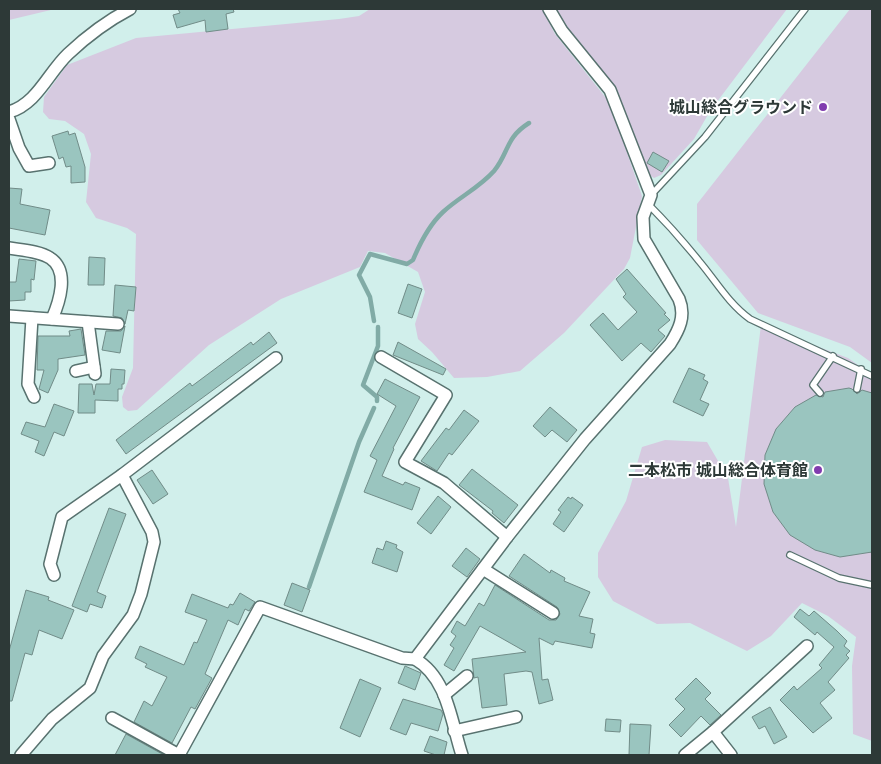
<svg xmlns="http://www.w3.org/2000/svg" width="881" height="764" viewBox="0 0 881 764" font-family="'PT Sans','Noto Sans JP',sans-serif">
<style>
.green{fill:#d6cae0}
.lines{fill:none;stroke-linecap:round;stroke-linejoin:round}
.stream{stroke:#81aba6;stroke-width:4.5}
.building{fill:#9ac5bf;stroke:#718c88}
.service-casing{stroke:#58726f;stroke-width:8}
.minor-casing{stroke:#58726f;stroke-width:14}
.service{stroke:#fff;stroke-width:5.5}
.minor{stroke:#fff;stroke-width:11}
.poi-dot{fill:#813caf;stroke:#fff;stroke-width:2}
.labels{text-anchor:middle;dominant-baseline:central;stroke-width:4;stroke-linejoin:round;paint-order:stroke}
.poi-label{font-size:16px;font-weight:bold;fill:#2d3937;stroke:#fff;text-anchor:end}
</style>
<rect width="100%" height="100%" fill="#d1efeb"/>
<g class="green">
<path d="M9,9H55L9,20Z"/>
<path d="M370,9H542L555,34L610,103L642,196L630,258L624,269L564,333L520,371L487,377L454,378L432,352L418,339L415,324L425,292L418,272L385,253L368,251L360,267L281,299L209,345L137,410L128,411L123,407L122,397L133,368L136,234L127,228L96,218L86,202L91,154L84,134L65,121L49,119L43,112L44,97L67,65L136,38L339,19L359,16Z"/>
<path d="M555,9H787L710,111L694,139L661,175L654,178L648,174L615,87L564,23Z"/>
<path d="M850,9H872V363L850,347L758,313L697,240V204Z"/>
<path d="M761,325L848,358L872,375V741L853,734L852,666L856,637L828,616L802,603L771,636L747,651L690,623L657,624L613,601L598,577V553L626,501L642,447L665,440L707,442L728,478L736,527Z"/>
</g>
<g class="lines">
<g class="stream">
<path d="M374,321L370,297L359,275L370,254L407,264L413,260C420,243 429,225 443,212C459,197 479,188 494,171C509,153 505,138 529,123"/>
<path d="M377,401V397L363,385L378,346V327"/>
<path d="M309,587L359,442L374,408"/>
</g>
</g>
<g class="building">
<path d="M178,9H233L234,12L226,14L228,29L206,32L205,20L177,28L173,15L180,13Z"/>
<path d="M68,131L69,135L75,133L85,167V182L71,183V166L66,167L63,157L59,159L52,136Z"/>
<path d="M653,152L669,161L662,172L647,163Z"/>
<path d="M9,188L22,189L20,204L50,210L45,235L9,228Z"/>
<path d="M89,257L105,258L104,285H88Z"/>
<path d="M19,259L36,261L34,280L31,279V292H25V300L9,301V282H16Z"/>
<path d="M627,269L666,313L664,314L670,320L658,330L665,336L651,352L641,343L622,361L590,325L603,313L618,330L637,312L623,297L626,294L616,279Z"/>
<path d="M408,284L422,289L412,318L398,313Z"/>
<path d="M115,285L136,287L134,311L128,310L125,324L122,318L113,316Z"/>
<path d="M125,326L120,353L102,350L106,331H121Z"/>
<path d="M81,329L85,355L58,359V370L48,393L39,389L44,370H37L38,336H70L69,331Z"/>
<path d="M269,332L277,343L126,454L116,440L190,383L192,386L251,342L253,345Z"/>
<path d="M398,342L446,369L443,375L393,355Z"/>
<path d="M689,368L705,375L703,379L708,382L700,400L709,404L703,416L673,402Z"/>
<path d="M111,369L125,370L124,384H122V389H118V401L95,400V413H78L79,384H92L94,395L96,384H110Z"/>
<path d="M385,379L420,397L393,448L394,449L382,476L403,485L405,482L420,488L412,510L364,492L377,460L370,456L396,406L377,394Z"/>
<path d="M849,388L852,389L857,394L862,390L872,393V552L840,557L815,550L790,535L773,512L764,484L765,455L776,429L795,407L816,395L823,397L825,392Z"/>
<path d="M54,404L74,411L64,436L54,432L44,456L35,452L39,441L21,434L26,422L45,427Z"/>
<path d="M550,407L577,430L567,442L552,430L545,437L533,426Z"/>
<path d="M464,410L479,421L452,455L449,453L437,471L421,461L446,428L449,430Z"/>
<path d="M472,469L518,505L504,523L492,513L493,511L459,485Z"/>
<path d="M152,470L168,494L153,504L137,480Z"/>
<path d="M438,496L451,507L431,534L417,523Z"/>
<path d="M568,497L571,499L572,497L583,505L564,532L553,524L561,512L558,510Z"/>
<path d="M109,508L126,514L97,592L106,596L102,608L90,604L87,612L72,606Z"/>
<path d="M386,541L397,545L396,548L403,552L397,572L372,563L377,548L383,550Z"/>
<path d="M466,548L480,559L467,577L452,566Z"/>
<path d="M524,554L550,573L551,570L565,578L564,581L590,592L579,616L593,619L590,633L595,634L592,648L555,641L553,645L539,638L542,680L548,679L553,700L539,704L532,672L526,671L504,674L507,705L482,708L478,677L474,678L472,659L526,652L480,626L454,671L444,665L454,648L450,645L456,636L451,632L457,621L465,626L479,603L484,606L495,585L549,620H556L560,614L557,607L509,576Z"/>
<path d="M292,583L310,590L302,612L284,605Z"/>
<path d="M26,590L49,597L48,600L74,610L62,639L39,630L32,655L25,653L12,701H9V651Z"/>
<path d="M240,593L255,602L249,611L245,609L238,625L228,620L205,674L212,678L195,709L191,707L172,743L134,722L144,701L152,706L167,677L145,667L147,664L135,658L140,646L184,665L194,642L197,643L207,620L185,612L192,594L228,608L230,604L233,605Z"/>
<path d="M800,609L809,616L814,611L837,631L847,641L844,646L850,651L846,655L849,658L828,682L835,690L820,703L832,718L813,733L780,700L794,686L797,690L822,668L819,665L834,647L817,632L815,635L794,617Z"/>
<path d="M405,666L421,673L415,690L398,683Z"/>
<path d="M696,678L711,693L705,699L721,715L710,725L701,716L681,737L669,725L685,709L675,699Z"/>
<path d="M360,679L381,688L360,737L340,728Z"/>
<path d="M403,699L441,710L443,714L438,731L411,723L406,735L390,729Z"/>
<path d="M770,707L787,737L774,744L765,726L759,729L752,717Z"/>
<path d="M606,719L621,720L620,732L605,731Z"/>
<path d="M630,724L651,725L649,755H629Z"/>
<path d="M126,734L164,755H115Z"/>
<path d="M430,736L447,742L444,755H436L424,751Z"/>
</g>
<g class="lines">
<defs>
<g id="service">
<path d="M651,195L705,137L805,9"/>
<path d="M648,204C666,222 683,241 699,261C716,281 728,303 750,319L872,376"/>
<path d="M857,389L861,369"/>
<path d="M820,393L813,385L833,356"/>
<path d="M790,555L839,578L872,585"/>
</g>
<g id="minor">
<path d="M9,112C37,104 48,73 68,54C86,37 109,20 130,9"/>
<path d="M9,119L19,148L29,166L49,163"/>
<path d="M9,248C21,250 40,251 50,258C70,271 59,303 52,319"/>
<path d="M9,316L118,324"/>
<path d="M32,318L28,384L34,397"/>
<path d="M88,322L95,374"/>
<path d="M381,357L446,395L405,462L444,483L507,537"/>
<path d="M76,371L94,367"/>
<path d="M483,569L553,613"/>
<path d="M54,575L50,564L62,517L122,475L276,358"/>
<path d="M444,695L467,676"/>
<path d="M112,718L179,755"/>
<path d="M454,731L516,717"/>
<path d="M713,732L807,646"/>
<path d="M21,755L52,719L90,688L103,656L133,615L141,594L154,542L152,532L122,475"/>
<path d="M179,755L260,607L402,658L415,659"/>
<path d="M462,755C451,722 448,678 415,659L507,537L585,439L670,344C679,330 686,316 679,299L644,239L643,217L651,195L610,90L562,31L549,9"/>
<path d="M685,755L713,732L731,755"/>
</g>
</defs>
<use href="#service" class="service-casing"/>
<use href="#minor" class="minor-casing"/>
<use href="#service" class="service"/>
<use href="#minor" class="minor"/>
</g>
<g class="poi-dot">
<circle cx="823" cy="107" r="5"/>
<circle cx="818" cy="470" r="5"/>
</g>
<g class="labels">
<g class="poi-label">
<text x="813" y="107">城山総合グラウンド</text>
<text x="808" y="470">二本松市 城山総合体育館</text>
</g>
</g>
<rect width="881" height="764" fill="none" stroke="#2d3937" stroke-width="20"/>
</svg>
